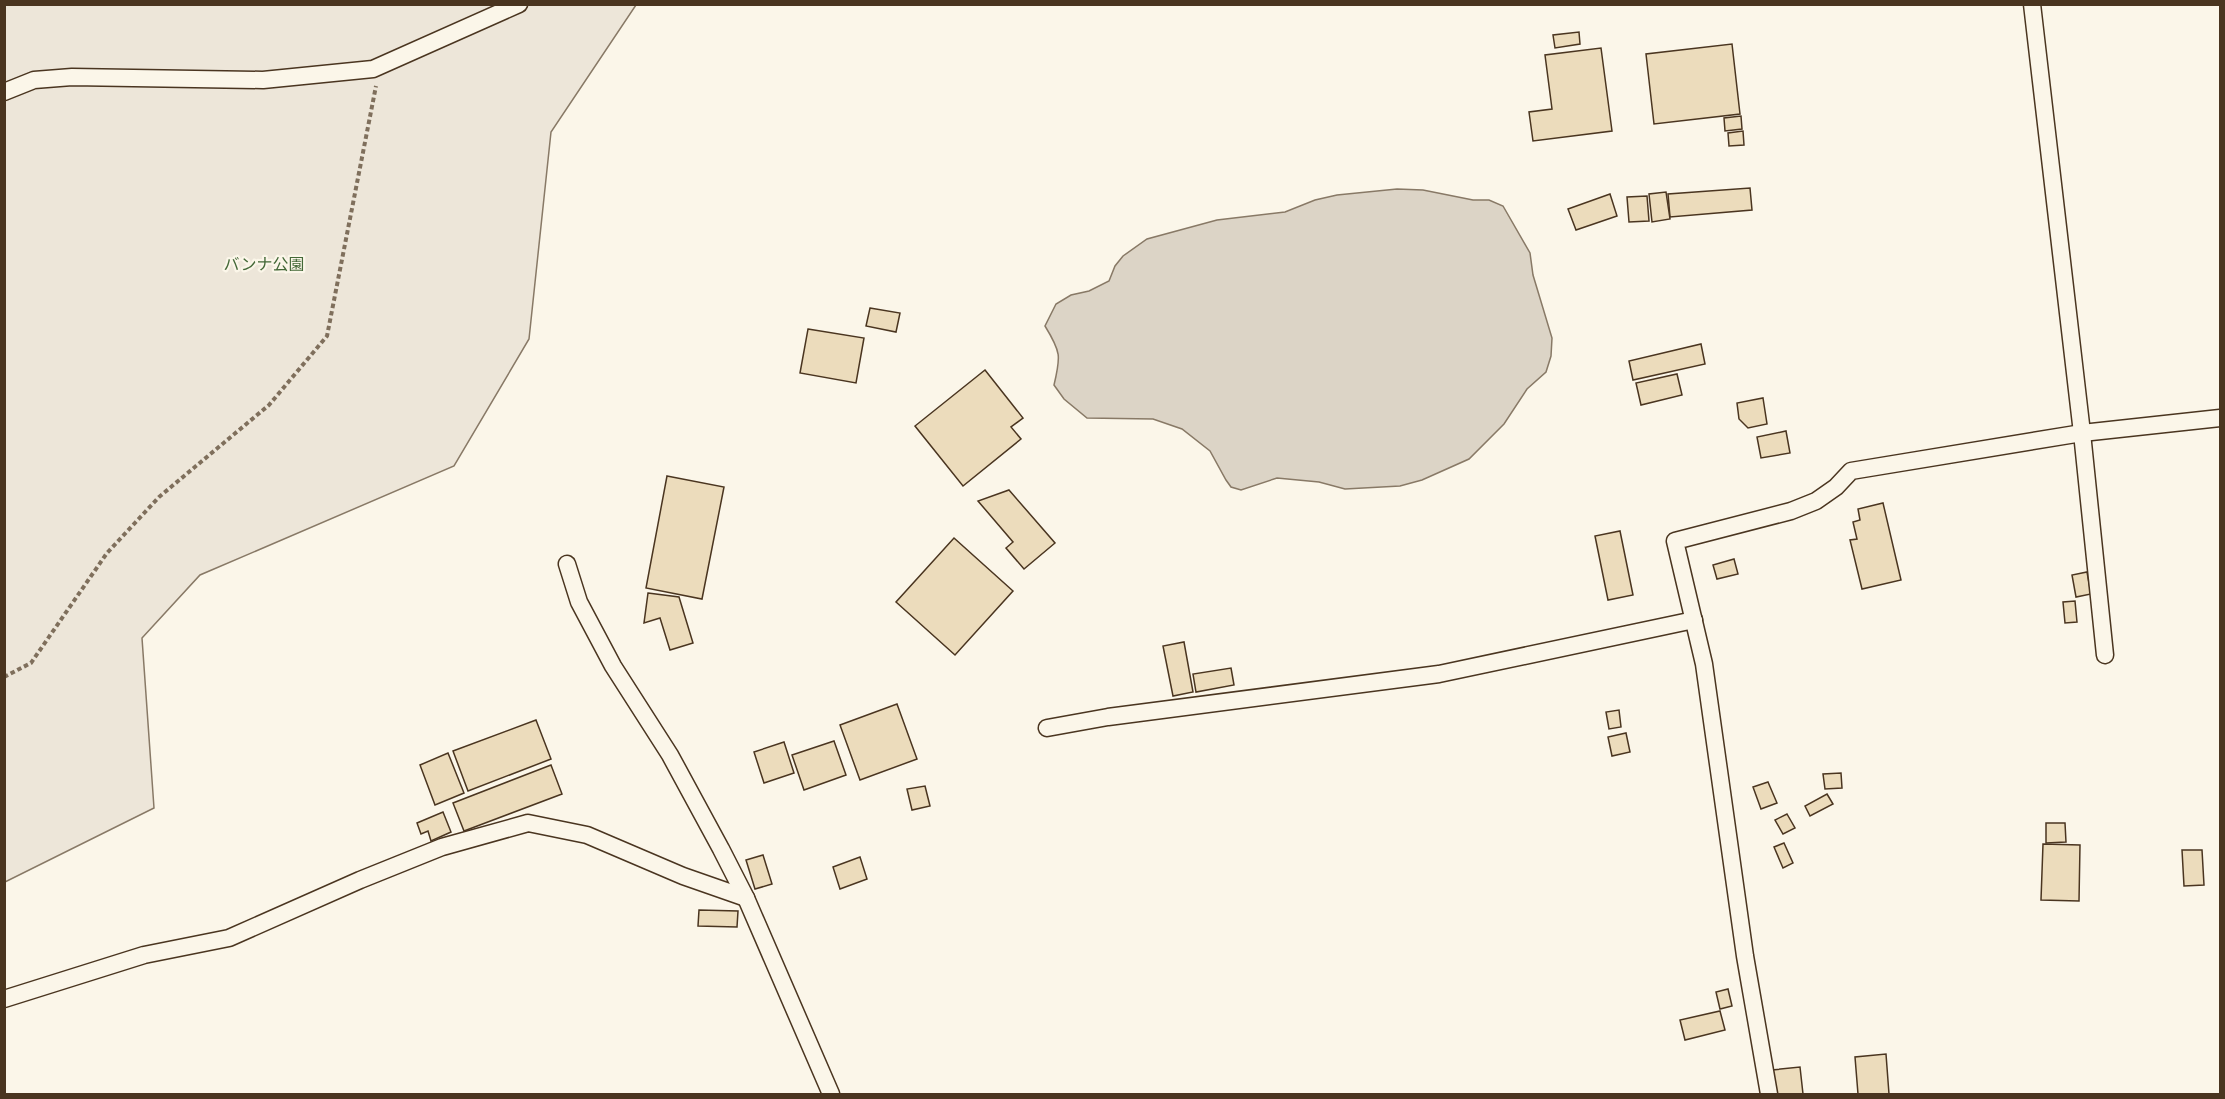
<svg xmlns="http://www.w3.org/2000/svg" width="2225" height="1099" viewBox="0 0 2225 1099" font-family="'Golos Text','Noto Sans JP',sans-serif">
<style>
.green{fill:#ede6d9;stroke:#887966;stroke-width:1.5}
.water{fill:#dcd4c6;stroke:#887966;stroke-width:1.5}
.building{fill:#ecdcbc;stroke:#4a3520;stroke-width:1.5}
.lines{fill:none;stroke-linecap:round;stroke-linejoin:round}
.street-casing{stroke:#4a3520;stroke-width:19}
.path{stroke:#7f6f5c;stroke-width:4;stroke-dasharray:4.5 3;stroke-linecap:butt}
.street{stroke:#fbf6e9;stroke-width:16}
.labels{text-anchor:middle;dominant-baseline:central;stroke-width:4.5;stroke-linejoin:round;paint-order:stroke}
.park-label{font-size:16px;fill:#436837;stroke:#fbf6e9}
</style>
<rect width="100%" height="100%" fill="#fbf6e9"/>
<path class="green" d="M5,5H636L551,132L529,339L454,466L200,575L142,638L154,808L5,882Z"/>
<path class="water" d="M1397,189L1423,190L1473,200H1489L1503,206L1530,253L1533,275L1552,338L1551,356L1546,372L1527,389L1504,424L1469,459L1422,480L1400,486L1345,489L1319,482L1277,478L1241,490L1231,487L1226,480L1210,451L1182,429L1153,419L1087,418L1064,399L1054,385C1061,356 1061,352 1045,326L1056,304L1071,295L1089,291L1109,281L1115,266L1123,256L1147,239L1217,220L1285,212L1315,200L1337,195Z"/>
<g class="building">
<path d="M1579,32L1580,44L1555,48L1553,35Z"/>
<path d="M1732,44L1740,114L1654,124L1646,54Z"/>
<path d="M1601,48L1612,131L1533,141L1529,112L1552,109L1545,55Z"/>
<path d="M1741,116L1742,129L1725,131L1724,118Z"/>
<path d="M1743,131L1744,145L1729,146L1728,133Z"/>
<path d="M1750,188L1752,210L1670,217L1668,194Z"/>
<path d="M1666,192L1670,219L1652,222L1649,194Z"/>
<path d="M1610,194L1617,216L1576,230L1568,209Z"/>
<path d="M1647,196L1649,221L1629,222L1627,197Z"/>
<path d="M870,308L900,313L896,332L866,326Z"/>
<path d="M808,329L864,338L856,383L800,373Z"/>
<path d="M1701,344L1705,364L1633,380L1629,361Z"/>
<path d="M985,370L1023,418L1011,427L1021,439L963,486L915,426Z"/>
<path d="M1677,374L1682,395L1641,405L1636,383Z"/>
<path d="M1763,398L1767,424L1748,428L1739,419L1737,403Z"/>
<path d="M1786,431L1790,453L1761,458L1757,437Z"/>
<path d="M667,476L724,487L702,599L646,588Z"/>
<path d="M1009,490L1055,543L1024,569L1006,548L1013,542L978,501Z"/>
<path d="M1883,503L1901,580L1862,589L1850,540L1857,539L1853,522L1860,520L1858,509Z"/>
<path d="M1620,531L1633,595L1608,600L1595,536Z"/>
<path d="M954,538L1013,591L955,655L896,602Z"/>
<path d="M1734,559L1738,574L1717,579L1713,565Z"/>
<path d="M2087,572L2091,594L2076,597L2072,575Z"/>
<path d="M648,593L679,597L693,643L670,650L660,618L644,623Z"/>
<path d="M2075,601L2077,622L2065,623L2063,602Z"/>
<path d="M1184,642L1193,692L1173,696L1163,646Z"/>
<path d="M1231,668L1234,685L1196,692L1193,674Z"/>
<path d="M897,704L917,759L860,780L840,725Z"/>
<path d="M1619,710L1621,727L1609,729L1606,712Z"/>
<path d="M536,720L551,759L468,791L453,751Z"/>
<path d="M1626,733L1630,752L1612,756L1608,737Z"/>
<path d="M834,741L846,775L804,790L792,755Z"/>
<path d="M784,742L794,773L764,783L754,752Z"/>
<path d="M448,753L464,793L435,805L420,765Z"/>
<path d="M551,765L562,794L464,831L453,803Z"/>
<path d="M1841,773L1842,788L1825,789L1823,774Z"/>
<path d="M1768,782L1777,803L1761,809L1753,787Z"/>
<path d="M925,786L930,806L912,810L907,789Z"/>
<path d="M1827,794L1833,804L1810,816L1805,806Z"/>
<path d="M443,812L451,832L431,841L428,831L421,834L417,823Z"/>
<path d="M1787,814L1795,828L1783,834L1775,820Z"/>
<path d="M2046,823H2065L2066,842L2046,843Z"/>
<path d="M1784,843L1793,863L1783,868L1774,847Z"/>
<path d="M2043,844L2080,845L2079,901L2041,900Z"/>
<path d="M2182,850H2202L2204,885L2184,886Z"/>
<path d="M763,855L772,884L755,889L746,860Z"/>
<path d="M860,857L867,879L840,889L833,867Z"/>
<path d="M699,910L738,911L737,927L698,926Z"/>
<path d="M1728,989L1732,1006L1720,1009L1716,992Z"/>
<path d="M1720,1011L1725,1030L1685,1040L1680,1020Z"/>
<path d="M1886,1054L1889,1094H1858L1855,1057Z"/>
<path d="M1800,1067L1803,1094H1774L1772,1070Z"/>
</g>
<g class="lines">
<defs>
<g id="street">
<path d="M2032,4L2082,433L2105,655"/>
<path d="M4,92L34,80L72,77L263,80L373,69L519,4"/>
<path d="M567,564L579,602L613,666L670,755L721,849L746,898L831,1094"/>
<path d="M1047,728L1108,717L1439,674L1694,620"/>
<path d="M4,999L144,955L229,938L360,880L442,847L528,823L587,835L683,876L746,898"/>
<path d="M1769,1094L1745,956L1704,664L1675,541L1791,511L1816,501L1836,487L1851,471L2082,433L2220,418"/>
</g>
</defs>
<use href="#street" class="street-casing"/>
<path class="path" d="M4,677L31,663L107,553L159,497L269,405L327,336L376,86"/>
<use href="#street" class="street"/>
</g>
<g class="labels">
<g class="park-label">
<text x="264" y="264">バンナ公園</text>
</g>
</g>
<rect width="2225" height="1099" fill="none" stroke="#4a3520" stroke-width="12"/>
</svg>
